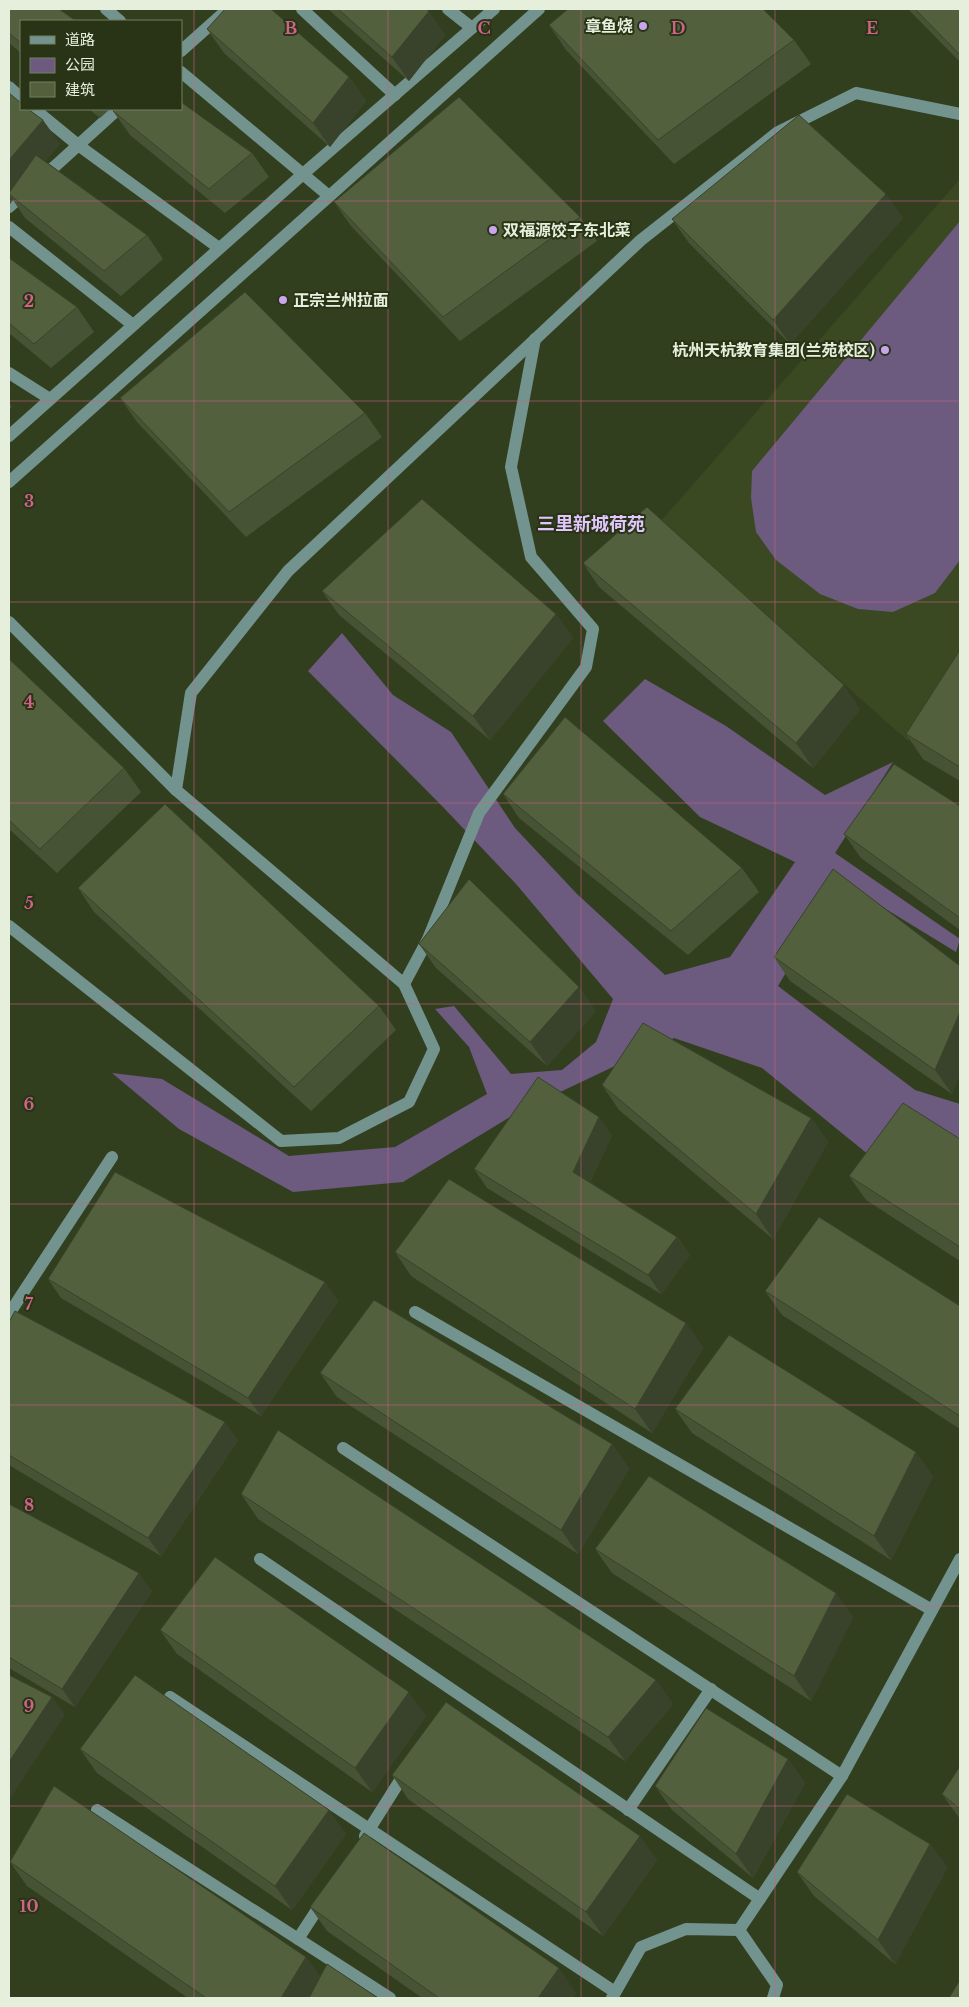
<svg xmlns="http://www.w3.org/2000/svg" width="969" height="2007" viewBox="0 0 969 2007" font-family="'Libre Baskerville','Noto Sans SC',serif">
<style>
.built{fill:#3a4922}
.green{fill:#6c5a7f}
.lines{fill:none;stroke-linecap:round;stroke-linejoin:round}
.minor{stroke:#73938f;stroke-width:12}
.wall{fill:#475335}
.shaded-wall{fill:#39432b}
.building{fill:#52603e;stroke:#39432b}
.grid{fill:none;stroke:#cf6388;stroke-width:1;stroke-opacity:0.55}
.poi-dot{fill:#c9a5ee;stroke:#283415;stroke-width:2}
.labels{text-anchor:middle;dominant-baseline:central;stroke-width:4;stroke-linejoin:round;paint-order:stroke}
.poi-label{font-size:16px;font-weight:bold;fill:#e6efdc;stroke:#283415;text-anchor:end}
.neighbourhood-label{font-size:18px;font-weight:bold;fill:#e0c6fd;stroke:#283415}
.grid-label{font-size:16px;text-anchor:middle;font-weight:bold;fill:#cf6388;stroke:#283415;stroke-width:4;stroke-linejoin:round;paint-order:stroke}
</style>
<rect width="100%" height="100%" fill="#323f1f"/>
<path class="built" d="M960,179V673L908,741L661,521Z"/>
<g class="green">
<path d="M960,221V560L935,593L893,612L858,609L820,594L776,560L756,532L751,498L752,471Z"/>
<path d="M342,633L393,695L451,732L515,828L577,894L665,975L730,957L795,862L700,817L603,721L645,679L726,726L825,795L893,762L835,853L960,939L956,952L840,881L778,986L915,1090L960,1104V1146L875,1160L762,1068L674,1038L520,1111L403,1182L293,1192L179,1129L112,1073L162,1079L289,1156L395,1147L487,1094L469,1047L435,1009L454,1006L511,1074L562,1070L596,1042L613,999L516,884L443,807L308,671Z"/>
</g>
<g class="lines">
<g class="minor">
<path d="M106,9L120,21"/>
<path d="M302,9L395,95"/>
<path d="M448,9L472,28"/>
<path d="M181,51L228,9"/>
<path d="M181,72L329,196"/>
<path d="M9,87L21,98"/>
<path d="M34,109L78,145L219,248"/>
<path d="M42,178L118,109"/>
<path d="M9,207L27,191"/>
<path d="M9,227L133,325"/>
<path d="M9,373L50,399"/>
<path d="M9,436L303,174L494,9"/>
<path d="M9,482L539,9"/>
<path d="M9,622L176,790"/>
<path d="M9,926L281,1141L339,1138L409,1102L434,1049L404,984L176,790L191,693L288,571L641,240L778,132L856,93L960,114"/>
<path d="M404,984L428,939L479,813L586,667L593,629L531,557L511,467L535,339"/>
<path d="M415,1312L932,1610"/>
<path d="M9,1314L112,1157"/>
<path d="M343,1448L842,1776"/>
<path d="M260,1559L760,1899"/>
<path d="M170,1697L615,1992"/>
<path d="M97,1810L390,1998"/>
<path d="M628,1810L711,1689"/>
<path d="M365,1836L406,1771"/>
<path d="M739,1930L842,1776L960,1559"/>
<path d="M298,1939L324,1899"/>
<path d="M612,1998L641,1947L686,1929L739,1930L777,1985L773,1998"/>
</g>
</g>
<g class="wall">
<path d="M9,9L21,21V53L9,43Z"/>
<path d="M328,9H426L445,35L409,81Z"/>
<path d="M908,9H960V62Z"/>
<path d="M549,25L794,40L811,64L674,164L566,50Z"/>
<path d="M207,29L349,77L366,101L330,147L224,53Z"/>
<path d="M9,93L60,144L45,161L147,235L163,259L121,296L25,218L13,200L9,205Z"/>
<path d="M89,109H110L100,118Z"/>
<path d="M113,111L252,153L269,177L225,213L130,135Z"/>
<path d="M334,202L580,217L597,241L460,341L351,226Z"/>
<path d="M903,218L790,344L689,243L672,219Z"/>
<path d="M9,258L77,307L94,332L51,368L9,333Z"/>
<path d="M120,398L365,413L382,437L246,537L137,422Z"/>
<path d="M9,402L12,407L9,409Z"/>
<path d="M583,563L860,709L813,768L599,587Z"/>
<path d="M322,591L556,614L573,638L490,740L339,615Z"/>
<path d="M960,650V781L923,759L906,734Z"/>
<path d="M9,659L124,768L141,792L57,873L9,829Z"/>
<path d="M503,794L742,868L759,892L688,955L519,818Z"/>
<path d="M960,806V930L861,858L844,834Z"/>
<path d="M78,888L379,1006L396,1030L311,1111L94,912Z"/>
<path d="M419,944L596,1011L547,1066L436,968Z"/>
<path d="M774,957L960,966V1074L952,1094L790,981Z"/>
<path d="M602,1085L811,1118L828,1142L773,1239L619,1110Z"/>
<path d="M612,1135L590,1182L677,1237L690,1255L661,1294L487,1188L474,1169Z"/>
<path d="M960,1139V1261L866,1200L849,1176Z"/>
<path d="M395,1252L686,1323L703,1348L652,1433L411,1276Z"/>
<path d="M48,1279L325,1282L338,1301L261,1416L61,1298Z"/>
<path d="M765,1291L960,1306V1429L782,1315Z"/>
<path d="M9,1322L238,1440L161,1556L9,1465Z"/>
<path d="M320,1373L612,1444L629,1469L578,1554L337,1397Z"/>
<path d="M675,1409L933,1476L891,1560L692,1433Z"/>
<path d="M241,1494L656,1680L673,1704L625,1761L258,1519Z"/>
<path d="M9,1504L152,1591L75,1707L9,1668Z"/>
<path d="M595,1549L853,1617L811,1701L612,1573Z"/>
<path d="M160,1630L426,1716L372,1792L177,1654Z"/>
<path d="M80,1749L346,1834L292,1910L97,1773Z"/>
<path d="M788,1759L805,1783L753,1878L672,1810L655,1786Z"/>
<path d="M960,1766V1819L942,1794Z"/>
<path d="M392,1775L657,1860L603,1936L408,1799Z"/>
<path d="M930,1844L947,1868L895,1964L814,1896L797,1872Z"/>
<path d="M10,1862L306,1957L320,1977L378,1998H188L27,1886Z"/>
<path d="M310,1907L576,1993L572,1998H422L327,1931Z"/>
</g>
<g class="shaded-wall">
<path d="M429,11L445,35L409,81L392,57Z"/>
<path d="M349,77L366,101L330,147L313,123Z"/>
<path d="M43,120L60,144L14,198L9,194V160Z"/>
<path d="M9,194L13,200L9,205Z"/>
<path d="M886,194L903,218L790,344L773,320Z"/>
<path d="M556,614L573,638L490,740L473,716Z"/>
<path d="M844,685L860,709L813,768L796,743Z"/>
<path d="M579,987L596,1011L547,1066L530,1042Z"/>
<path d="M960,1012V1074L952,1094L935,1070Z"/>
<path d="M599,1117L612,1135L586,1190L573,1172Z"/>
<path d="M811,1118L828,1142L773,1239L756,1214Z"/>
<path d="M677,1237L690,1255L661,1294L648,1275Z"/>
<path d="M325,1282L338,1301L261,1416L248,1398Z"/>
<path d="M686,1323L703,1348L652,1433L635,1409Z"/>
<path d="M225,1422L238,1440L161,1556L148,1538Z"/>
<path d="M612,1444L629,1469L578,1554L561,1530Z"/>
<path d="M916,1452L933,1476L891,1560L874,1536Z"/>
<path d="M139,1573L152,1591L75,1707L62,1689Z"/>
<path d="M836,1593L853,1617L811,1701L794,1676Z"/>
<path d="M656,1680L673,1704L625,1761L608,1737Z"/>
<path d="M409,1692L426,1716L372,1792L355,1768Z"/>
<path d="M52,1697L65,1715L9,1800V1762Z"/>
<path d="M788,1759L805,1783L753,1878L736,1854Z"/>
<path d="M329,1810L346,1834L292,1910L275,1886Z"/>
<path d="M640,1836L657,1860L603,1936L586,1912Z"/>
<path d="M930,1844L947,1868L895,1964L878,1940Z"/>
<path d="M306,1957L323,1981L312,1998H281Z"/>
<path d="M559,1968L576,1993L572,1998H538Z"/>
</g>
<g class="building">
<path d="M9,9H59L76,21H21V43L9,33Z"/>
<path d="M225,9H271L349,77L313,123L207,29Z"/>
<path d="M338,9H426L429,11L392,57Z"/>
<path d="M568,9H763L794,40L658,140L549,25Z"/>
<path d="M915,9H960V55Z"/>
<path d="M9,93L21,103V109H28L43,120L9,160Z"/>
<path d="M459,97L580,217L443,317L334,202Z"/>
<path d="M181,102L252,153L209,189L113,111L115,109H181Z"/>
<path d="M799,115L886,194L773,320L672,219Z"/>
<path d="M36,155L147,235L104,271L9,194V193Z"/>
<path d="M9,258L77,307L34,344L9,323Z"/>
<path d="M245,292L365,413L229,512L120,398Z"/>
<path d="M422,499L556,614L473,716L322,591Z"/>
<path d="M647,507L844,685L796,743L583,563Z"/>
<path d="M960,650V767L906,734Z"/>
<path d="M9,659L124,768L40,849L9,820Z"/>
<path d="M565,717L742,868L671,931L503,794Z"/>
<path d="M894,764L960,806V918L844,834Z"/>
<path d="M165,804L379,1006L294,1087L78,888Z"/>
<path d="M833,869L960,966V1012L935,1070L774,957Z"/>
<path d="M469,879L579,987L530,1042L419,944Z"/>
<path d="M643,1023L811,1118L756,1214L602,1085Z"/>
<path d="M538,1077L599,1117L573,1172L677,1237L648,1275L474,1169Z"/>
<path d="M903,1103L960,1139V1247L849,1176Z"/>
<path d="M115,1172L325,1282L248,1398L48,1279Z"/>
<path d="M449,1179L686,1323L635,1409L395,1252Z"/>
<path d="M819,1217L960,1306V1416L765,1291Z"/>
<path d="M374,1300L612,1444L561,1530L320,1373Z"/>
<path d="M15,1311L225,1422L148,1538L9,1455V1322Z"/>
<path d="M729,1335L916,1452L874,1536L675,1409Z"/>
<path d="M278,1430L656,1680L608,1737L241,1494Z"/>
<path d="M649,1476L836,1593L794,1676L595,1549Z"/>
<path d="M9,1504L139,1573L62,1689L9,1657Z"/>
<path d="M215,1557L409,1692L355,1768L160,1630Z"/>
<path d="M9,1675L52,1697L9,1762Z"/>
<path d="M135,1675L329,1810L275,1886L80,1749Z"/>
<path d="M446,1702L640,1836L586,1912L392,1775Z"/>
<path d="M706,1708L788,1759L736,1854L655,1786Z"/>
<path d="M960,1766V1809L942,1794Z"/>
<path d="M54,1786L306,1957L281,1998H206L10,1862Z"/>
<path d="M847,1794L930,1844L878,1940L797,1872Z"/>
<path d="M364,1833L559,1968L538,1998H439L310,1907Z"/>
<path d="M327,1964L378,1998H309Z"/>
<path d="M960,1980V1998H949Z"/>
</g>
<path class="grid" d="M194,9V1998M388,9V1998M581,9V1998M775,9V1998M9,201H960M9,401H960M9,602H960M9,803H960M9,1004H960M9,1204H960M9,1405H960M9,1606H960M9,1806H960"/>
<g class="poi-dot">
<circle cx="643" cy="26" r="5"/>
<circle cx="493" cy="230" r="5"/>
<circle cx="283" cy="300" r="5"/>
<circle cx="885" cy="350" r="5"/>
</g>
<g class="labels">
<g class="poi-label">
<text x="633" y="26">章鱼烧</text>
<text x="503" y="230" text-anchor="start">双福源饺子东北菜</text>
<text x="293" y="300" text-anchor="start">正宗兰州拉面</text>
<text x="875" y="350">杭州天杭教育集团(兰苑校区)</text>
</g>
<g class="neighbourhood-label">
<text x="591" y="524">三里新城荷苑</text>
</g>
</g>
<g class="grid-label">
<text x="291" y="34">B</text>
<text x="484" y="34">C</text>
<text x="678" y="34">D</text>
<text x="872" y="34">E</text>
<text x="29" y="307">2</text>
<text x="29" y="507">3</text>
<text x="29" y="708">4</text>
<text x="29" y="909">5</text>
<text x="29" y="1110">6</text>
<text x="29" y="1310">7</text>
<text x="29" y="1511">8</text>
<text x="29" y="1712">9</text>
<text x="29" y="1912">10</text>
</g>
<rect width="969" height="2007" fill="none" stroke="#e6efdc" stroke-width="20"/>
<rect x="20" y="20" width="162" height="90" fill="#283415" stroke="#747f65"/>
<rect x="30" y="36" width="25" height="8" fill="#73938f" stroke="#747f65"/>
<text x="65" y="45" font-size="15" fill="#e6efdc">道路</text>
<rect x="30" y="58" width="25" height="15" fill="#6c5a7f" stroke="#747f65"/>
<text x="65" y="70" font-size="15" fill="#e6efdc">公园</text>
<rect x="30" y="82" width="25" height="15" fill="#52603e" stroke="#747f65"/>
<text x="65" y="95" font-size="15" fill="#e6efdc">建筑</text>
</svg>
